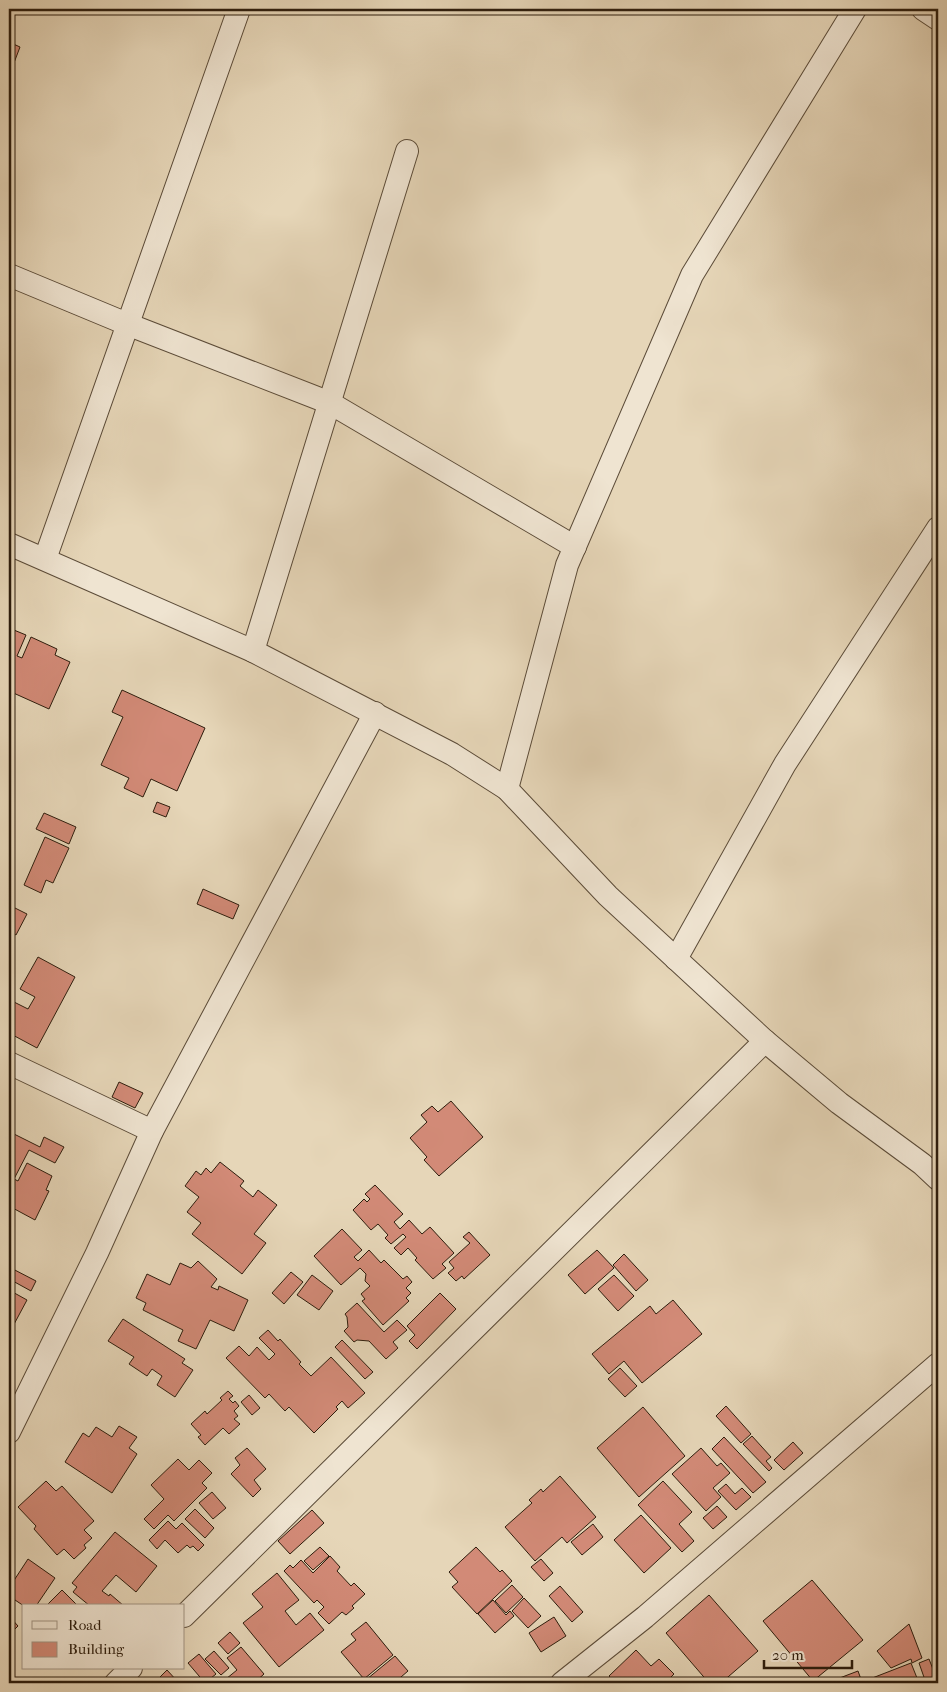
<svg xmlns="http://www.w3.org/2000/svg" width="947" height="1692" viewBox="0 0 947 1692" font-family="'IM FELL French Canon',serif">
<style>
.building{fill:#d28a77;stroke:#2d1d0d}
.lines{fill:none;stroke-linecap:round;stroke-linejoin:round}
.minor-casing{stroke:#5b4b38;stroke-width:24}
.minor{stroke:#efe4d1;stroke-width:22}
</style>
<rect width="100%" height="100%" fill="#e6d6b8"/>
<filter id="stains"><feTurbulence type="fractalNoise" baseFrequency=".004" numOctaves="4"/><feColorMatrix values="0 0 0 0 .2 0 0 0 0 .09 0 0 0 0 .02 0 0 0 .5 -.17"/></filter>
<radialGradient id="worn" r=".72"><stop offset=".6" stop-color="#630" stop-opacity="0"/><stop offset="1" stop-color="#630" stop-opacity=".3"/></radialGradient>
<g class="building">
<path d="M9,42L20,47L9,76Z"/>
<path d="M9,628L26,635L17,656L22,658L31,637L57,649L55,655L70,662L49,709L9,691Z"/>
<path d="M122,690L205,728L177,791L151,779L143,797L124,788L129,778L101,765L123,717L112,712Z"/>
<path d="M157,802L170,807L166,817L153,812Z"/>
<path d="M44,813L76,827L69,844L36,829Z"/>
<path d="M45,837L69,848L53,883L46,880L41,893L24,885Z"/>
<path d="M203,889L239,905L233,919L197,904Z"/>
<path d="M11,906L27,914L16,935L9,931V909Z"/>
<path d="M38,957L75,977L37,1048L9,1033V1011L14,1002L28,1009L35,997L20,989Z"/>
<path d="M119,1082L143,1093L135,1108L112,1097Z"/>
<path d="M451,1101L483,1137L439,1176L424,1160L427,1157L410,1138L427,1122L421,1115L432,1106L438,1112Z"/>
<path d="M12,1133L40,1147L44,1137L64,1147L55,1163L29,1150L14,1179L18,1181L27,1163L52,1176L46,1190L49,1191L35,1220L9,1206V1140Z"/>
<path d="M220,1162L244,1181L240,1186L253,1197L258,1190L277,1205L254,1234L266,1243L242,1274L192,1234L201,1223L187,1212L199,1197L185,1186L196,1171L201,1175L206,1168L211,1173Z"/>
<path d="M375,1185L403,1214L394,1222L400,1229L409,1220L422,1234L430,1227L454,1253L442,1264L446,1268L433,1279L415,1260L417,1258L408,1248L401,1255L394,1248L406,1237L403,1234L391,1244L385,1238L388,1235L378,1224L371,1230L353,1210L364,1199L367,1202L370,1199L365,1194Z"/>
<path d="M342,1229L362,1250L354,1257L358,1261L369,1250L381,1263L384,1260L403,1279L407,1276L412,1282L406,1288L411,1293L406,1298L409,1301L383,1325L362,1301L365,1299L361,1294L370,1286L365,1281L366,1274L360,1268L341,1285L314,1256Z"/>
<path d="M469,1232L490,1255L464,1279L462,1276L456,1281L448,1273L454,1268L449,1262L470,1243L463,1237Z"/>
<path d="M597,1250L614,1268L585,1294L568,1275Z"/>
<path d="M624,1254L648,1280L636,1291L613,1265Z"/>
<path d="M198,1261L217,1279L211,1287L218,1290L219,1286L248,1300L234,1331L210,1320L196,1349L178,1341L183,1330L143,1310L146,1303L136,1298L147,1274L170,1285L180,1263L191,1268Z"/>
<path d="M9,1267L36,1281L31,1291L11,1280L9,1285Z"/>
<path d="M291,1272L303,1282L284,1304L272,1293Z"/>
<path d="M312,1275L333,1291L319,1310L297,1295Z"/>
<path d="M614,1275L634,1296L618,1311L598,1289Z"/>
<path d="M9,1290L27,1300L12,1328L9,1326Z"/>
<path d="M440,1293L456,1309L417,1349L409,1341L415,1335L407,1326Z"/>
<path d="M673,1300L702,1334L642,1383L624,1361L609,1374L592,1354L650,1306L656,1314Z"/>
<path d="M357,1303L384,1332L397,1320L407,1330L393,1342L398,1348L386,1359L369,1341L357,1340L354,1342L344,1331L348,1327L347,1317L345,1314Z"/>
<path d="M123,1319L185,1359L182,1363L193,1370L175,1397L157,1385L162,1376L152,1369L147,1376L129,1364L134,1357L108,1341Z"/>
<path d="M268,1330L278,1341L280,1339L301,1362L299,1364L311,1376L331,1357L365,1393L348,1408L342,1401L336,1407L338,1409L314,1433L289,1407L285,1411L269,1394L265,1398L226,1358L239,1346L249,1356L257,1347L269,1360L275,1354L259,1338Z"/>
<path d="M342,1340L373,1372L365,1379L335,1347Z"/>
<path d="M620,1368L637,1386L625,1397L608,1379Z"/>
<path d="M228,1391L233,1396L229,1399L233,1403L235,1401L239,1406L234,1411L238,1416L234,1419L240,1424L229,1434L223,1428L205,1445L198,1437L201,1435L191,1424L205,1411L207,1414L222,1400L220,1398Z"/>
<path d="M249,1395L260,1408L252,1415L241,1402Z"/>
<path d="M726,1406L751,1434L741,1443L716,1416Z"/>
<path d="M643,1407L685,1456L639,1497L597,1448Z"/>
<path d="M119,1426L137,1437L129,1448L137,1454L112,1493L65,1462L83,1433L89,1437L96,1427L112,1437Z"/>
<path d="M752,1436L771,1457L766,1461L772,1468L769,1471L743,1444Z"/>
<path d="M724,1437L766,1482L753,1493L712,1449Z"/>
<path d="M793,1442L803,1453L784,1470L774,1460Z"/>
<path d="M247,1448L266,1469L254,1480L261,1489L253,1497L231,1474L240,1465L235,1458Z"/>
<path d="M701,1448L717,1466L721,1463L730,1473L713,1488L721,1497L706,1511L672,1474Z"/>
<path d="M178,1459L189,1470L199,1460L212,1473L202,1483L207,1488L174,1521L168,1515L154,1529L144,1519L164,1499L151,1485Z"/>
<path d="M560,1476L596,1517L567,1543L562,1537L535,1561L505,1527L532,1503L529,1500L541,1489L543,1492Z"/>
<path d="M46,1481L56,1491L62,1486L94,1521L84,1530L92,1538L84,1545L86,1548L74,1559L64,1549L57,1555L34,1529L36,1526L18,1507Z"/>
<path d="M663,1481L692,1512L679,1524L694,1541L682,1552L638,1505Z"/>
<path d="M726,1484L735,1494L742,1488L751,1497L736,1510L718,1491Z"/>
<path d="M212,1492L226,1508L213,1519L199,1503Z"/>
<path d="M717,1506L727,1517L713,1529L703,1518Z"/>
<path d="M195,1509L214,1528L205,1538L185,1519Z"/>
<path d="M312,1510L324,1523L290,1554L278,1541Z"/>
<path d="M641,1515L671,1548L644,1573L614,1540Z"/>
<path d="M168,1521L176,1529L182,1523L204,1545L198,1551L193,1546L190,1548L187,1545L178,1553L165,1540L157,1549L149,1540Z"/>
<path d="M593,1524L603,1537L582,1555L571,1542Z"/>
<path d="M115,1532L157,1566L136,1592L116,1575L102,1591L109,1596L110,1594L124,1606H90L73,1592L77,1587L72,1583Z"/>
<path d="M320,1547L329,1556L313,1570L304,1561Z"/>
<path d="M476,1547L500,1572L502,1570L512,1581L477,1614L452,1587L458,1582L449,1572Z"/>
<path d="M330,1556L340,1567L337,1571L351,1586L354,1583L365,1594L352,1606L354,1608L346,1615L342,1612L329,1624L318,1613L324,1607L317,1600L314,1603L284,1571L290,1565L293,1568L301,1560L313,1573Z"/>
<path d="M28,1559L55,1578L36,1606H24L9,1596V1588Z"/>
<path d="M541,1559L553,1573L544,1581L531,1567Z"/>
<path d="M277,1573L299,1600L285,1611L296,1625L310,1613L324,1630L279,1667L243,1623L263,1607L252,1594Z"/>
<path d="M812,1580L863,1640L813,1681L763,1621Z"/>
<path d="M512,1585L523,1597L506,1613L495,1601Z"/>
<path d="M560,1586L583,1612L572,1622L549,1596Z"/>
<path d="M62,1590L78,1606H50L48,1604Z"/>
<path d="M709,1595L758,1651L721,1683H709L666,1633Z"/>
<path d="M524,1598L541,1616L528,1628L512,1611Z"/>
<path d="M493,1600L506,1615L510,1611L514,1616L495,1633L478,1614Z"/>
<path d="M9,1616L18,1626L9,1635Z"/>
<path d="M554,1617L566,1636L541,1652L529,1633Z"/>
<path d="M366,1622L393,1655L364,1679L341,1652L356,1640L351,1634Z"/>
<path d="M909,1624L922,1658L912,1663L911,1659L891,1668L877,1651Z"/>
<path d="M230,1632L240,1643L228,1654L218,1643Z"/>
<path d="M241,1647L264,1674L254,1683H221L237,1670L227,1658Z"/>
<path d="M636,1650L651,1666L659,1659L674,1674L666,1682L668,1683H616L609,1676Z"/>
<path d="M214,1651L229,1668L221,1675L205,1659Z"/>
<path d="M199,1654L216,1674L205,1683L188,1663Z"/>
<path d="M395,1656L408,1671L394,1683H370L367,1679Z"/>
<path d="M929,1659L938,1682V1683H926L919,1663Z"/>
<path d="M911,1663L919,1683H838L837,1679L858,1671L862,1682Z"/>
<path d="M167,1670L178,1682L176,1683H163L159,1678Z"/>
</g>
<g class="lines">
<defs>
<g id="minor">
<path d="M923,9L938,19"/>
<path d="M9,275L127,324L330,403L575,547"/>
<path d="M9,544L253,651L452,754L507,789L608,896L765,1041L839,1103L922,1164L938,1179"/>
<path d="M45,559L239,9"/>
<path d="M253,651L407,151"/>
<path d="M507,789L567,565L692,275L855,9"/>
<path d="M676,959L785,764L938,528"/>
<path d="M9,1063L152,1131"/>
<path d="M9,1432L97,1253L152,1131L375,713"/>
<path d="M184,1616L765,1041"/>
<path d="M116,1683L131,1668"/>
<path d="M562,1683L645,1617L938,1364"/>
</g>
</defs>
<use href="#minor" class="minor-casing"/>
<use href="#minor" class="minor"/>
</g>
<rect width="947" height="1692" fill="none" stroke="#e6d6b8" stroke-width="30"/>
<rect x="10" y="10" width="927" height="1672" fill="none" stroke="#2d1d0d" stroke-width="2.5"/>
<rect x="15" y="15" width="917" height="1662" fill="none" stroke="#2d1d0d"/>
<rect x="22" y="1604" width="162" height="65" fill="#efe4d1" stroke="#a19483"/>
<rect x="32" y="1621" width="25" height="8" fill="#efe4d1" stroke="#a19483"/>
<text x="68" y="1630" font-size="15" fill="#2d1d0d">Road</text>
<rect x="32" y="1642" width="25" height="15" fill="#d28a77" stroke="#a19483"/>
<text x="68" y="1654" font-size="15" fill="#2d1d0d">Building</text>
<path d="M764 1660v8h88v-8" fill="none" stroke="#2d1d0d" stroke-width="2.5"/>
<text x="772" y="1660" font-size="15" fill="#2d1d0d" stroke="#efe4d1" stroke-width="4" paint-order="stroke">20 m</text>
<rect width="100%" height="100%" filter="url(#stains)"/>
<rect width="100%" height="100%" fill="url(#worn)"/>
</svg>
